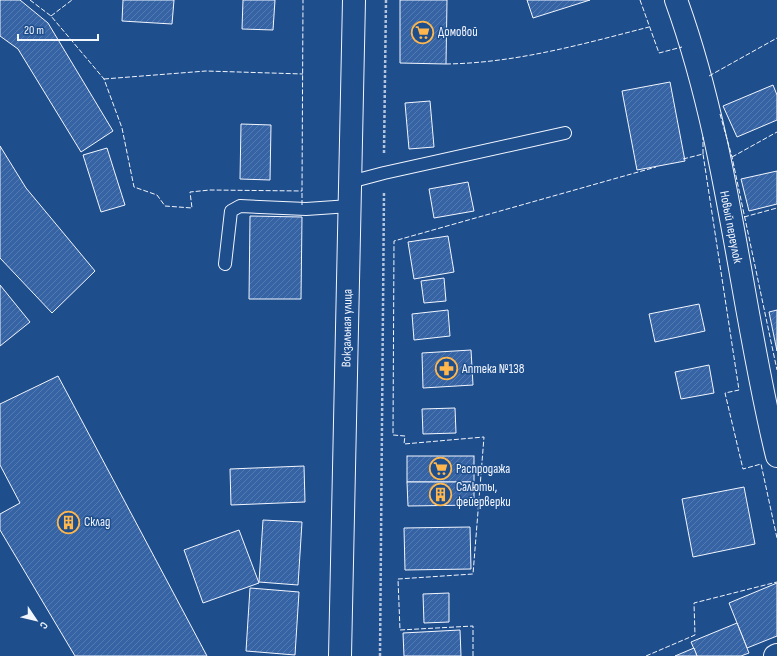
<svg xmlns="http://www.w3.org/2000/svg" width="777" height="656" viewBox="0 0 777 656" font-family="'Sofia Sans Condensed',sans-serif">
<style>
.building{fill:url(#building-hatch);stroke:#f2f6ff}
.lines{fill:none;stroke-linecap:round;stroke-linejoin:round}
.service-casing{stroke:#f2f6ff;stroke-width:14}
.minor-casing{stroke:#f2f6ff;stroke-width:24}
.tertiary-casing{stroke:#f2f6ff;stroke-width:24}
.secondary-casing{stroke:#f2f6ff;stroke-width:24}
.path{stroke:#b3c4dc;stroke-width:2.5;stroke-dasharray:3 2;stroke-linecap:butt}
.service{stroke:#1f4e8c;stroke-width:12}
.minor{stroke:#1f4e8c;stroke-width:22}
.tertiary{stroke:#1f4e8c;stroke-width:22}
.secondary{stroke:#1f4e8c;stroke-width:22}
.fence{stroke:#f2f6ff;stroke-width:1;stroke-dasharray:5 2;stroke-linecap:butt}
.labels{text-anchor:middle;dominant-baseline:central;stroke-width:3;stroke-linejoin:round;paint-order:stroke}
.poi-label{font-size:13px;fill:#f2f6ff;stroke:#1f4e8c;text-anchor:start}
.street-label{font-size:13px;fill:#f2f6ff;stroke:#1f4e8c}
</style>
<defs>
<pattern id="building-hatch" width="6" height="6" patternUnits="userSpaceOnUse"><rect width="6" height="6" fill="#3563a3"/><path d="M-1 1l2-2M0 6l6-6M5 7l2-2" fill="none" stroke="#537ab1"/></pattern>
</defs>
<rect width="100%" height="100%" fill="#1f4e8c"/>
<g class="building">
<path d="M0,0H20L48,23L113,131L81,152L18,49L0,36Z"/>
<path d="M123,0H174L172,24L122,21Z"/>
<path d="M243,0H275L273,30L242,29Z"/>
<path d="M400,0H447L446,64L400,63Z"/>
<path d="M527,0H590L533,18Z"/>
<path d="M670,82L685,161L637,170L622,91Z"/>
<path d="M773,85L777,95V120L737,137L723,106Z"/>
<path d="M430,101L434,147L409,149L405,103Z"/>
<path d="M241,124L271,125L270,180L240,179Z"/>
<path d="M0,146L26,188L95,271L52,313L0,258Z"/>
<path d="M107,148L125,205L101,212L83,155Z"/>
<path d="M777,171V204L749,211L741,179Z"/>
<path d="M468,182L474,211L434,218L429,189Z"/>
<path d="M250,216L302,217L301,299H249Z"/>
<path d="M448,236L454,272L414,279L408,242Z"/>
<path d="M444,278L446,301L424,303L421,281Z"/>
<path d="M0,285L30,322L0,346Z"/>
<path d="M699,304L705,331L655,342L649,314Z"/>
<path d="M448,310L450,336L414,340L412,314Z"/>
<path d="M777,310V351L769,312Z"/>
<path d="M471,350L473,385L423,388L422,353Z"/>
<path d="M709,365L714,393L681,399L675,372Z"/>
<path d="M58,376L207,656H75L0,530V514L20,503L0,465V404Z"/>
<path d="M455,408L456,433L423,434L422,409Z"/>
<rect x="407" y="456" width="67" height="26"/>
<path d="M304,466L305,502L231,505L230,469Z"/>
<path d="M407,482H474V505L408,506Z"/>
<path d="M744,487L755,544L693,557L682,499Z"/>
<path d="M263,520L302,522L298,585L259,582Z"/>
<path d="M470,527L471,569L405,570L404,528Z"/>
<path d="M239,530L259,583L203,603L184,550Z"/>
<path d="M777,583V636L747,648L729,603Z"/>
<path d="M250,588L299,592L295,655L246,651Z"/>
<path d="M449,593V622L424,623L423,594Z"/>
<path d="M737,623L749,653L741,656H697L691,642Z"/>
<path d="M460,630L461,656H404L403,633Z"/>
<path d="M694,648L697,656H675Z"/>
</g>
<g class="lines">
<defs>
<g id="service">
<path d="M350,182L384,173L565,133"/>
<path d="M225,264L231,211L240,206L306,209L350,206"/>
</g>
<path id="minor" d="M676,0C729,146 740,305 777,456"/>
<path id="tertiary" d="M775,656L777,655"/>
<path id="secondary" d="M340,656L354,0"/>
</defs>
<use href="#service" class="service-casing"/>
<use href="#minor" class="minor-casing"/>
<use href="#tertiary" class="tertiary-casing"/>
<use href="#secondary" class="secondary-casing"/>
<g class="path">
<path d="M384,153L386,0"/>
<path d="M380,656L384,192"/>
</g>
<use href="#service" class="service"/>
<use href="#minor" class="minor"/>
<use href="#tertiary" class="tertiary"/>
<use href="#secondary" class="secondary"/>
<g class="fence">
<path d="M30,0L51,16L104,79L122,128L134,187L157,195L165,206L192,208L190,192L210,190L302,191L303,0"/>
<path d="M640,0L659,53L682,47"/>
<path d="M51,16L72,0"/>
<path d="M446,64C516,63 583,44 649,27"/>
<path d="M709,76L777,38"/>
<path d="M104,79L206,71L303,74"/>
<path d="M720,114L732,157L777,370"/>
<path d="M703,154V137"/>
<path d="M732,157L777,132"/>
<path d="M683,159L703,154L739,390L725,393L743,469L761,464L777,538"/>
<path d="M302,205V191"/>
<path d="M744,217L777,208"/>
<path d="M473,656V626L400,630L398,579L473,574L484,437L404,444L405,436L393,435L394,241L656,167"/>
<path d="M646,656L695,635L694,603L777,582"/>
</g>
</g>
<defs>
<symbol id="supermarket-ring" viewBox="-11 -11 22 22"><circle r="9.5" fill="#1f4e8c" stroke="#ffb74d" stroke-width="1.5"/><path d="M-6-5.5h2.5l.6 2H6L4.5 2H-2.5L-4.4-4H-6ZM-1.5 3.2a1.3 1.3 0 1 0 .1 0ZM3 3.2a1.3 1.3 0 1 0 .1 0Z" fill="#ffb74d"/></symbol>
<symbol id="pharmacy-ring" viewBox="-11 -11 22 22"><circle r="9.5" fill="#1f4e8c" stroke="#ffb74d" stroke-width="1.5"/><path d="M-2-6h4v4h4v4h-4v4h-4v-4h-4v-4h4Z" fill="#ffb74d"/></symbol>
<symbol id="building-ring" viewBox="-11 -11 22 22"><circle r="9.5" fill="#1f4e8c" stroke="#ffb74d" stroke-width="1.5"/><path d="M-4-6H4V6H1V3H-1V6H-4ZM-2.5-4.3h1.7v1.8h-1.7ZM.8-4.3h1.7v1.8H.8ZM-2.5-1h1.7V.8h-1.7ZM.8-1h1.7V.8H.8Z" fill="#ffb74d"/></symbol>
</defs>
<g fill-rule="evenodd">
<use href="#supermarket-ring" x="410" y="20" width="25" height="25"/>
<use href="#pharmacy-ring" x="434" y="356" width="25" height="25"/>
<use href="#supermarket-ring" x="428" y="456" width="25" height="25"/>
<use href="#building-ring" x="428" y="482" width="25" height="25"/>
<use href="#building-ring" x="56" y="510" width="25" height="25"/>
</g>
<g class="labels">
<g class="poi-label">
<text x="438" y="32">Домовой</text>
<text x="462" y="369">Аптека №138</text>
<text x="456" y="469">Распродажа</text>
<text x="456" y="487">Салюты,<tspan x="456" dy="15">фейерверки</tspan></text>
<text x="84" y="522">Склад</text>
</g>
<g class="street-label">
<text transform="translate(731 227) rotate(79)">Новый переулок</text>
<text transform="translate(347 328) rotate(-89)">Вокзальная улица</text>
</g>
</g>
<g transform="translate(36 620) rotate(125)" stroke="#1f4e8c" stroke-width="3" paint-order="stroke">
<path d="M0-3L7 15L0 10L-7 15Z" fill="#f2f6ff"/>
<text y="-6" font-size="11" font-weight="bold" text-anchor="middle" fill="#f2f6ff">С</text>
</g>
<path d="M18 34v6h80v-6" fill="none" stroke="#f2f6ff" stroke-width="2"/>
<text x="24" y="34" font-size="12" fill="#f2f6ff" stroke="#1f4e8c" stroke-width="3" paint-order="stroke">20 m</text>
</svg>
